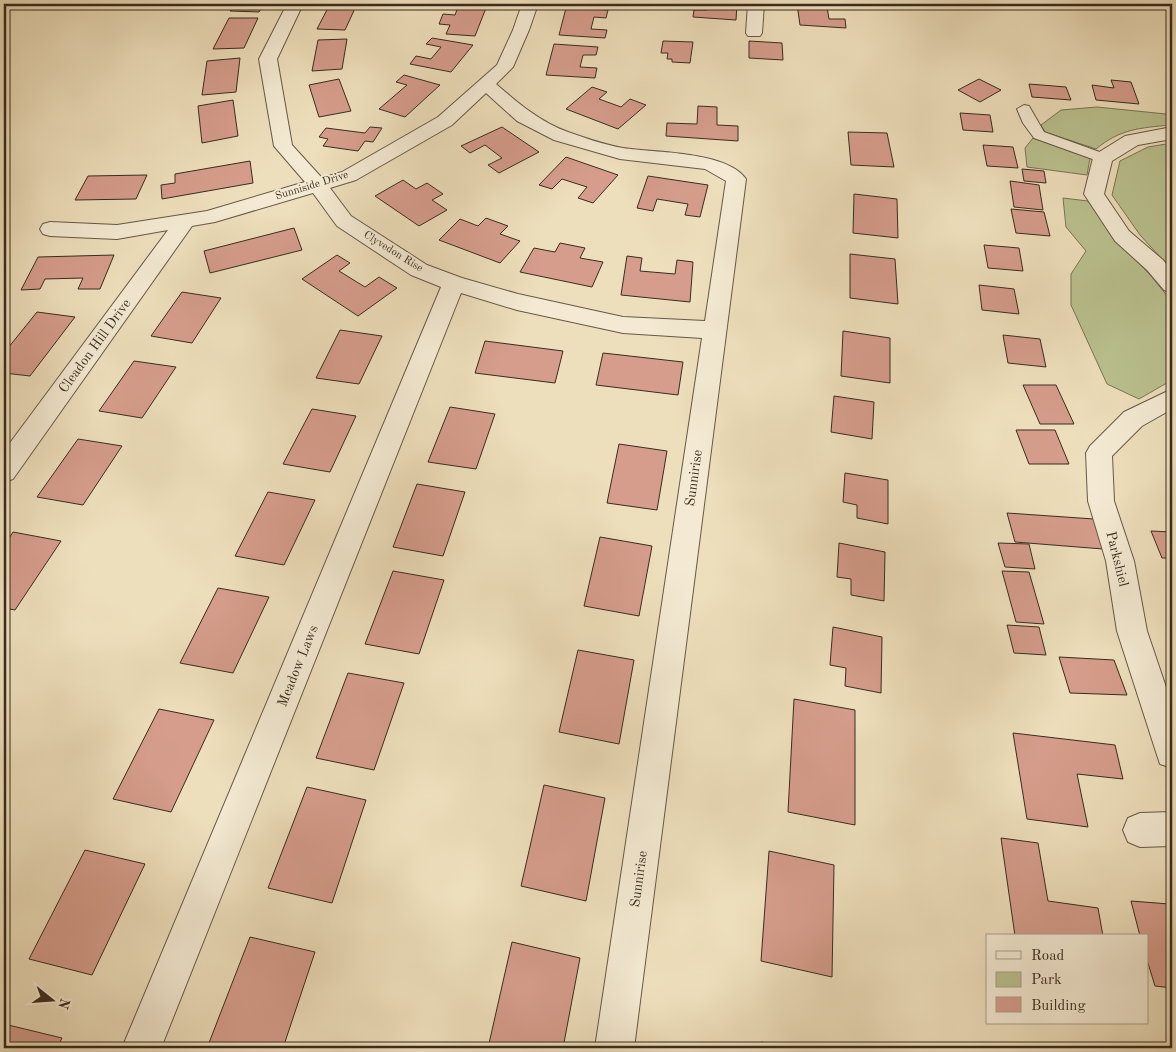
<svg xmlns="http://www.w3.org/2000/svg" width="1176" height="1052" viewBox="0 0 1176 1052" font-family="'Old Standard TT',serif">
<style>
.green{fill:#bac18f;stroke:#797656}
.building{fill:#d69d8c;stroke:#382c1e}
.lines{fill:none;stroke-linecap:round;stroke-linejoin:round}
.service-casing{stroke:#665946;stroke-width:2}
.minor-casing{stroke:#665946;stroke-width:2}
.service{fill:#f4ead3;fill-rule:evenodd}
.minor{fill:#f4ead3;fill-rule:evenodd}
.labels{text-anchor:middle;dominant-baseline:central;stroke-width:4;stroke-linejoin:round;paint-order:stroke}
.far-street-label{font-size:11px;fill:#382c1e;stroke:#f4ead3}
.street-label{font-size:14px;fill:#382c1e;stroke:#f4ead3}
</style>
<rect width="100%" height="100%" fill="#eedfbc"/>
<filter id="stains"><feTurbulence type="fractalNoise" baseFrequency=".004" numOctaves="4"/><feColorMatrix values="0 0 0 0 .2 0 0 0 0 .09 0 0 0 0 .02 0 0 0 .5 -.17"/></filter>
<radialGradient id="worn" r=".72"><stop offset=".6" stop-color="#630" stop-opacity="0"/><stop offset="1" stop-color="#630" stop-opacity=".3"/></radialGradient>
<g class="green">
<path d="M1097,107L1166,114L1170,125C1140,128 1120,129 1096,149L1045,132L1041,125L1061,110Z"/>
<path d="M1033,138L1090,158L1087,175L1027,167L1025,148Z"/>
<path d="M1172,143V270L1140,235L1112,195L1120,161L1148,147Z"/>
<path d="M1063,198L1088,201L1120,243L1152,277L1172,302V380L1139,399L1107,384L1071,305V274L1086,251L1066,227Z"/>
</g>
<g class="building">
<path d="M235,4H264L259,12L230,11Z"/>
<path d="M330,4H357L345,30L317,29Z"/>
<path d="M707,4H737L736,20L693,17L694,10H707Z"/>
<path d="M797,4H839L840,8L827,7L829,19H845L846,28L800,25Z"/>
<path d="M458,7L486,8L475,36L446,34L450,25L439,24L443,14L455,15Z"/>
<path d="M566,8L608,10L606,18L594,17L591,29L607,30L605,38L559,35Z"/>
<path d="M229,18H258L244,48L213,49Z"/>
<path d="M432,38L473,45L451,72L410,64L416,56L431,59L441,47L426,44Z"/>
<path d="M347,39L342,69L312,71L318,40Z"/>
<path d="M663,41L693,42L690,63L672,62V59H667L668,53H661Z"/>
<path d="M749,41L782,43L783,60L749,58Z"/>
<path d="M554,44L598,47L596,55H583L580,67L597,68L595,78L546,75Z"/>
<path d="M240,58L236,92L202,95L207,61Z"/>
<path d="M404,75L440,85L405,117L379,109L407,85L396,82Z"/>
<path d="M339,79L351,111L319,117L309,85Z"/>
<path d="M979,79L1001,90L980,102L958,90Z"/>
<path d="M1111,80L1131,82L1139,104L1096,100L1092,85L1114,88Z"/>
<path d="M1029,84L1066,87L1071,100L1032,97Z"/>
<path d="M592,87L607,92L599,99L621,107L630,99L646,105L618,129L566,109Z"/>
<path d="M233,100L238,136L202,143L198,106Z"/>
<path d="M698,106L717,107V125L738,126V141L666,136L667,123L697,124Z"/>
<path d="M960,113L990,115L993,132L963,130Z"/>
<path d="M370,127L382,128L373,142L365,141L358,151L323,146L328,139L319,137L326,128L365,133Z"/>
<path d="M502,127L539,152L499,173L488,165L502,158L485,145L470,153L461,146Z"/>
<path d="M848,132L887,133L894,167L851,165Z"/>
<path d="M983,145L1013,147L1018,168L987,166Z"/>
<path d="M566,157L618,175L593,203L578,198L587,187L562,179L552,189L539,185Z"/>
<path d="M250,161L253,183L162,199L161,185L175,183V174Z"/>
<path d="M1022,169L1044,171L1046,183L1024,181Z"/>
<path d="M147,175L136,199L75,200L88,176Z"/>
<path d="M648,176L708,185L700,217L685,215L688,204L657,199L653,211L637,208Z"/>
<path d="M403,180L416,189L427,183L443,194L432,200L447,210L419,226L375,196Z"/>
<path d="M1010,181L1039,185L1043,210L1014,207Z"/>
<path d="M854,194L897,199L898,238L853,233Z"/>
<path d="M1011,209L1044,212L1050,236L1016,233Z"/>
<path d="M486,218L508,226L500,234L520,241L500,263L439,240L460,219L478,226Z"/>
<path d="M294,228L302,250L210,273L204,251Z"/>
<path d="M560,243L585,248L580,258L603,262L592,287L520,272L534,248L555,252Z"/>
<path d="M984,245L1019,248L1023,271L988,268Z"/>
<path d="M850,254L895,259L898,304L850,298Z"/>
<path d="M114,255L100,289H78L83,278L45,279L40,289L21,290L38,257Z"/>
<path d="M337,255L350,263L339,271L365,287L379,277L397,288L358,316L302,279Z"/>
<path d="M627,256L642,258L640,271L675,274L677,260L693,262L690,302L621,295Z"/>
<path d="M979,285L1014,289L1019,314L982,310Z"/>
<path d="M182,292L221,298L192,343L151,336Z"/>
<path d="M37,312L75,317L30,376L4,373V353Z"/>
<path d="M340,330L382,336L359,384L316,378Z"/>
<path d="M843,331L890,338V383L841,376Z"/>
<path d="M1003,335L1040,339L1046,367L1008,363Z"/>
<path d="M485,341L563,351L555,383L475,373Z"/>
<path d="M603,353L683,362L678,395L596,385Z"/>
<path d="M134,361L176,367L142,418L99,411Z"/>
<path d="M1023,385H1056L1074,424H1040Z"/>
<path d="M834,396L874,402L872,439L831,432Z"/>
<path d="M450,407L495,414L476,469L428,462Z"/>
<path d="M312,409L356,416L330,472L283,464Z"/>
<path d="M1016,430H1055L1069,464H1029Z"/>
<path d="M78,439L122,446L83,505L37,497Z"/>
<path d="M619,444L667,451L657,510L607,503Z"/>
<path d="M845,473L888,480V524L857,518V505L843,502Z"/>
<path d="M417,484L465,492L443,556L393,547Z"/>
<path d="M268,492L315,500L284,565L235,556Z"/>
<path d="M1007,513L1094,519L1103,549L1015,542Z"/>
<path d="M1151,531L1172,532V558H1162Z"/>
<path d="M13,532L61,541L15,610L4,608V546Z"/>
<path d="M600,537L652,546L639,616L584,606Z"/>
<path d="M839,543L885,552L884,601L851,595V579L837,577Z"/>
<path d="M998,543L1029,544L1035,569L1005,567Z"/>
<path d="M393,571L444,580L419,654L365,644Z"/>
<path d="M1002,571L1029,572L1044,624L1016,622Z"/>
<path d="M218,588L269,597L233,673L180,663Z"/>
<path d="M1007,625L1039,627L1046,655L1014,653Z"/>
<path d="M833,627L882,637L881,693L845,686L846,668L830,665Z"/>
<path d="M578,650L634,660L619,744L559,732Z"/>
<path d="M1059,657L1114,660L1127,695L1070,693Z"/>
<path d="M348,673L404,683L374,770L316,758Z"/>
<path d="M794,699L855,710V825L788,812Z"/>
<path d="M159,709L214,720L171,812L113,799Z"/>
<path d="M1013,733L1115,745L1123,779L1077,774L1088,827L1027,819Z"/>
<path d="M544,785L605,798L586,901L521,886Z"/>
<path d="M307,787L366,800L332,903L268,888Z"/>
<path d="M1001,838L1038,843L1048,901L1098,908L1103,936H1015Z"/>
<path d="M85,850L145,864L92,975L29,959Z"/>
<path d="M769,851L834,865L832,977L761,961Z"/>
<path d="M1131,901L1169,904L1172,915V988L1155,986L1147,960V936H1140Z"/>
<path d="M250,937L315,952L283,1048H207Z"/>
<path d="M512,942L580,958L563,1048H488Z"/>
<path d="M4,1024L62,1038L57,1048H4Z"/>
<path d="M761,1042L788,1048H760Z"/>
</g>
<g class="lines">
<defs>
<path id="service" d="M1024,105L1029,106L1044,132L1108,155L1110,158L1108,161H1098L1034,138L1023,123L1017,109Z"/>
<g id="minor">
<path d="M287,4H303L277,59L292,145L322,178L342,172L438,117L497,65L513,30L522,4H538L529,30L513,67L496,84C518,103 540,122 568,132C585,138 605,145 623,148C655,153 727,151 746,179L634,1048H595L702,338L623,333L517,310L461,293L161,1048H122L441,287L411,275L337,226L313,193L215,222L192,226L13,479L4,482V451L168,230L117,239L50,236L43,234L40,229L43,224L50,222L117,225L207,211L305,182L274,146L259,59ZM486,93L517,121L554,140L620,159L705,169L726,181L705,321L623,317L518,294L462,278L427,265L351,216L330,188L356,180L452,125Z"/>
<path d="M748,4H764L762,33L760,36H748L746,33Z"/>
<path d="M1172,127V139L1138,145L1112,161L1104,194L1129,231L1163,260L1172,271V293L1164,290L1147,270L1115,241L1084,194L1093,158L1096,154L1125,136Z"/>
<path d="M1172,389V409L1142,426L1112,456L1114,501L1134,561L1147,631L1172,705V768L1160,764L1156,752L1117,631L1106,561L1088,501L1086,453L1090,446L1124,412Z"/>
<path d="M1172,812V846L1140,847L1128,842L1123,830L1128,818L1140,813Z"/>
</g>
</defs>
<use href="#service" class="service-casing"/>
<use href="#minor" class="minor-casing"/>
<use href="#service" class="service"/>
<use href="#minor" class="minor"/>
</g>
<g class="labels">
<g class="far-street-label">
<text transform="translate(312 186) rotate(-17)">Sunniside Drive</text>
<text transform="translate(393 252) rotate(32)">Clyvedon Rise</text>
</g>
<g class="street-label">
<text transform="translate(95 346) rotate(-54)">Cleadon Hill Drive</text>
<text transform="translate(694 478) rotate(-82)">Sunnirise</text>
<text transform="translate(1117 559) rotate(76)">Parkshiel</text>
<text transform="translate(298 666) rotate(-68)">Meadow Laws</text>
<text transform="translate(639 879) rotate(-82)">Sunnirise</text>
</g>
</g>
<rect width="1176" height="1052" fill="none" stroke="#eedfbc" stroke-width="20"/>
<rect x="5" y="5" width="1166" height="1042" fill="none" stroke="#382c1e" stroke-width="2.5"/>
<rect x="10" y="10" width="1156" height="1032" fill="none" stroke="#382c1e"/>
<rect x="986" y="934" width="162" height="90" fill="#f4ead3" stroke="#a99e8b"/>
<rect x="996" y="951" width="25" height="8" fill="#f4ead3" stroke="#a99e8b"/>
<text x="1031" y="960" font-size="15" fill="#382c1e">Road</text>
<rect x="996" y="972" width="25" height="15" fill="#bac18f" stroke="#a99e8b"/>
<text x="1031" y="984" font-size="15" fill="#382c1e">Park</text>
<rect x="996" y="997" width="25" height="15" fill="#d69d8c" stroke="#a99e8b"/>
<text x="1031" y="1010" font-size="15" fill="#382c1e">Building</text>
<g transform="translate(52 1000) rotate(107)" stroke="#f4ead3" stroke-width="4" paint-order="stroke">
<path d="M0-4L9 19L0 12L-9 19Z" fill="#382c1e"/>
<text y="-8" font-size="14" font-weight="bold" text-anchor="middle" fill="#382c1e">N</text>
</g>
<rect width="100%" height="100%" filter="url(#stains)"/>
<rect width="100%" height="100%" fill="url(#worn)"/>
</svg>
